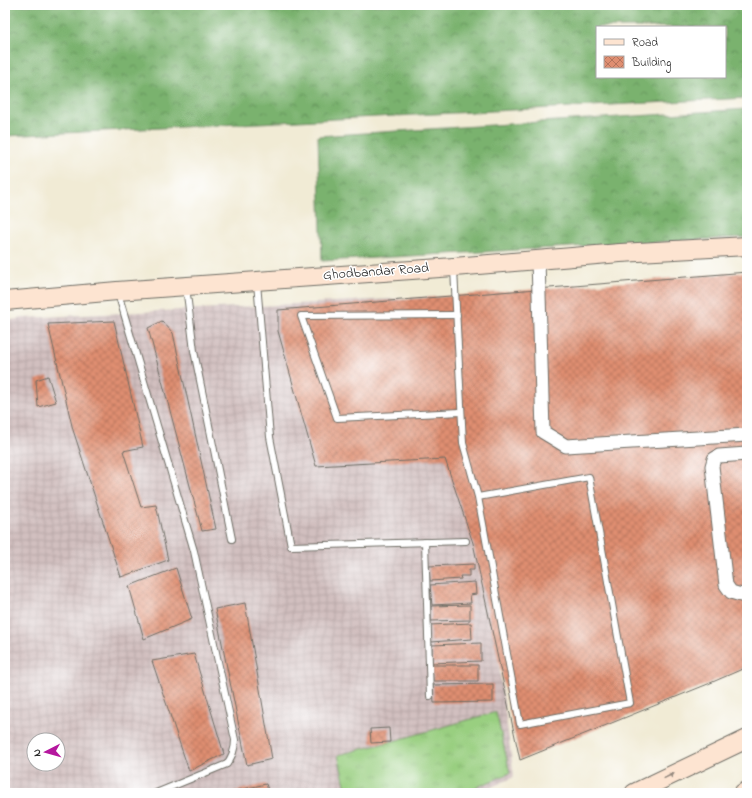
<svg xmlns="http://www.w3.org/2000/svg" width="752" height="798" viewBox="0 0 752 798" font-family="'Indie Flower',sans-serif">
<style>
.industrial{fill:url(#industrial-grid);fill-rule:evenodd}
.grass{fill:url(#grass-tufts);stroke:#627d56}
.forest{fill:url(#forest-crowns);stroke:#526e4c;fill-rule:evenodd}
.building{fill:url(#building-cross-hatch)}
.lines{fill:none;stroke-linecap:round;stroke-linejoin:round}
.lane-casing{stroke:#706e66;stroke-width:8}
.street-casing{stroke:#706e66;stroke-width:15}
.secondary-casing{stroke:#706e66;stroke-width:20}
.lane{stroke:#fff;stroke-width:6}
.street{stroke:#fff;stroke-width:13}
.secondary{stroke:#fde4d1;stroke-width:18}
.oneway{fill:#94887e}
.labels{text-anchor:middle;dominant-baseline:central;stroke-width:3;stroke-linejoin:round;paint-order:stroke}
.street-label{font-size:14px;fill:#2b2b2b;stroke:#fff}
</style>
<defs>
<pattern id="industrial-grid" width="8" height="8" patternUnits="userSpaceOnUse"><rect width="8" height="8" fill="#d1bfbf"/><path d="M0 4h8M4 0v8" fill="none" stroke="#b4a4a4"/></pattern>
<pattern id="grass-tufts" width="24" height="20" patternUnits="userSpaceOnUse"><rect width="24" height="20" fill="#99cf80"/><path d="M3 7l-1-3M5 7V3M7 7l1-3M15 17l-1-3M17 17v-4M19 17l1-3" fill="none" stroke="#84b26f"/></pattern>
<pattern id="forest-crowns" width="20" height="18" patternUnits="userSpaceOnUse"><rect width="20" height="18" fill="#7ab26e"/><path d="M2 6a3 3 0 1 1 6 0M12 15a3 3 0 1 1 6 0" fill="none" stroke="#64915b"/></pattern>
<pattern id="building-cross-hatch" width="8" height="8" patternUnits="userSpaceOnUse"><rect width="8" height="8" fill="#df8e71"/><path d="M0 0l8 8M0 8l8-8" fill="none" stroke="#b5745d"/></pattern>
</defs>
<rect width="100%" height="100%" fill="#fff"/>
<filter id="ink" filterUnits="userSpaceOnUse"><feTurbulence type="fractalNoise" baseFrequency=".025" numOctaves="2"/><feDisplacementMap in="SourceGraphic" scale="8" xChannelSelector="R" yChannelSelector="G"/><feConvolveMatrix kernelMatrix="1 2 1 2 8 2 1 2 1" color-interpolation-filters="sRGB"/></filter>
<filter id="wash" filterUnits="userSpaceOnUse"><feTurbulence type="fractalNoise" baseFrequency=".012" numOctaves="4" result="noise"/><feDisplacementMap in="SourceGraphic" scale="16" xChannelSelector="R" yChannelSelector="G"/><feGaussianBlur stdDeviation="0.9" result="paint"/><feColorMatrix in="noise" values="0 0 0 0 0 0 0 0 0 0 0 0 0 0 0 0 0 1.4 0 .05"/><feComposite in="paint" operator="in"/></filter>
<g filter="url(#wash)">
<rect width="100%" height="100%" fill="#f1ebd5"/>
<path class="industrial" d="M449,296L514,777L478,793H5V321L24,318ZM34,740H58V764H34Z"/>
<path class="grass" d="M496,712L510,773L463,793H347L338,755L390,742Z"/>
<g class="forest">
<path d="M5,5H747V98L5,136ZM597,27H725V77H597Z"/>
<path d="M747,109V237L322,261L318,136Z"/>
</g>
<g id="blocks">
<g class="building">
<path d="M747,272V667L708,684L520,760L473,543L445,459L316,466L278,331V310Z"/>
<path d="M114,321L143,447L123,451L141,507L156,505L168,560L121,577L73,430L48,324Z"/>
<path d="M162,321L173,333L216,529L202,531L148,328Z"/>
<path d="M48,376L56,402L38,407L36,380Z"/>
<path d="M474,564V570H469V576H460L461,579L430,581L429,566Z"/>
<path d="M176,568L192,619L144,639L129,586Z"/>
<path d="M475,582L476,594L470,595L471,603L432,605L430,585Z"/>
<path d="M245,603L272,759L247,765L215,609Z"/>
<path d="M470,605V620L431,621V606Z"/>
<path d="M471,623L472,639L431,642L430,625Z"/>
<path d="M481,643V661L432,663V645Z"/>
<path d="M194,654L224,754L189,771L152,661Z"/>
<path d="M432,665H478V681H433Z"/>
<path d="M493,684V702L434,703L433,685Z"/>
<path d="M389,728L390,742L371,743L370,729Z"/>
<path d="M266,784L269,793H230V792Z"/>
</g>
</g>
</g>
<g filter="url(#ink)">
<use href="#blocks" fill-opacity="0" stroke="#706e66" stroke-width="1"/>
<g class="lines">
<defs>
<g id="lane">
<path d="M454,269L463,443L478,497L520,724L630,703L589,477L478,497"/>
<path d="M257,283L270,437L291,546L466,541"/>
<path d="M186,288L188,302L194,351L232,539"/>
<path d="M118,293L194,551L235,740C235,750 232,756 227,764L156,793"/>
<path d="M457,315L301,316L337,418L461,412"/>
<path d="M425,542L430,696"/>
</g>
<g id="street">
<path d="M538,260L543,432L566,446L747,435"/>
<path d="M747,454L719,456L714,459L712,466L726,585L731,592L741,595L747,594"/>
</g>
<g id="secondary">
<path d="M5,301L117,291L454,267L620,253L747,246"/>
<path d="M634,793L747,739"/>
<path d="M743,793L747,791"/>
</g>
</defs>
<use href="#lane" class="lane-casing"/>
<use href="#street" class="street-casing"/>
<use href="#secondary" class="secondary-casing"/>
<use href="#lane" class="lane"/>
<use href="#street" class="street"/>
<use href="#secondary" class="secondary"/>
</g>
<defs><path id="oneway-solid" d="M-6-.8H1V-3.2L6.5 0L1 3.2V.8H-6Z"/></defs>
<use class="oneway" href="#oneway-solid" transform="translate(669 776) rotate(-26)"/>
</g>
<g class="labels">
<g class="street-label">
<text transform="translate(376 272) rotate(-4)">Ghodbandar Road</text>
</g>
</g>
<rect width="752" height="798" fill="none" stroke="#fff" stroke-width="20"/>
<rect x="596" y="26" width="130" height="52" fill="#ffffff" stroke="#aaaaaa"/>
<rect x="604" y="39" width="20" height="6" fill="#fde4d1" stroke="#aaaaaa"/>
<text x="632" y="46" font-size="12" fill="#2b2b2b">Road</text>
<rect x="604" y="56" width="20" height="12" fill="url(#building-cross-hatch)" stroke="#aaaaaa"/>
<text x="632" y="66" font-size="12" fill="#2b2b2b">Building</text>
<g transform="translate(46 752) rotate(264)"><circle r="19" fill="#ffffff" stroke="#aaaaaa"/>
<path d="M0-3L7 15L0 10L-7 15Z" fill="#b5179e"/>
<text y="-6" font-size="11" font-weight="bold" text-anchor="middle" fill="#2b2b2b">N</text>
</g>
</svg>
